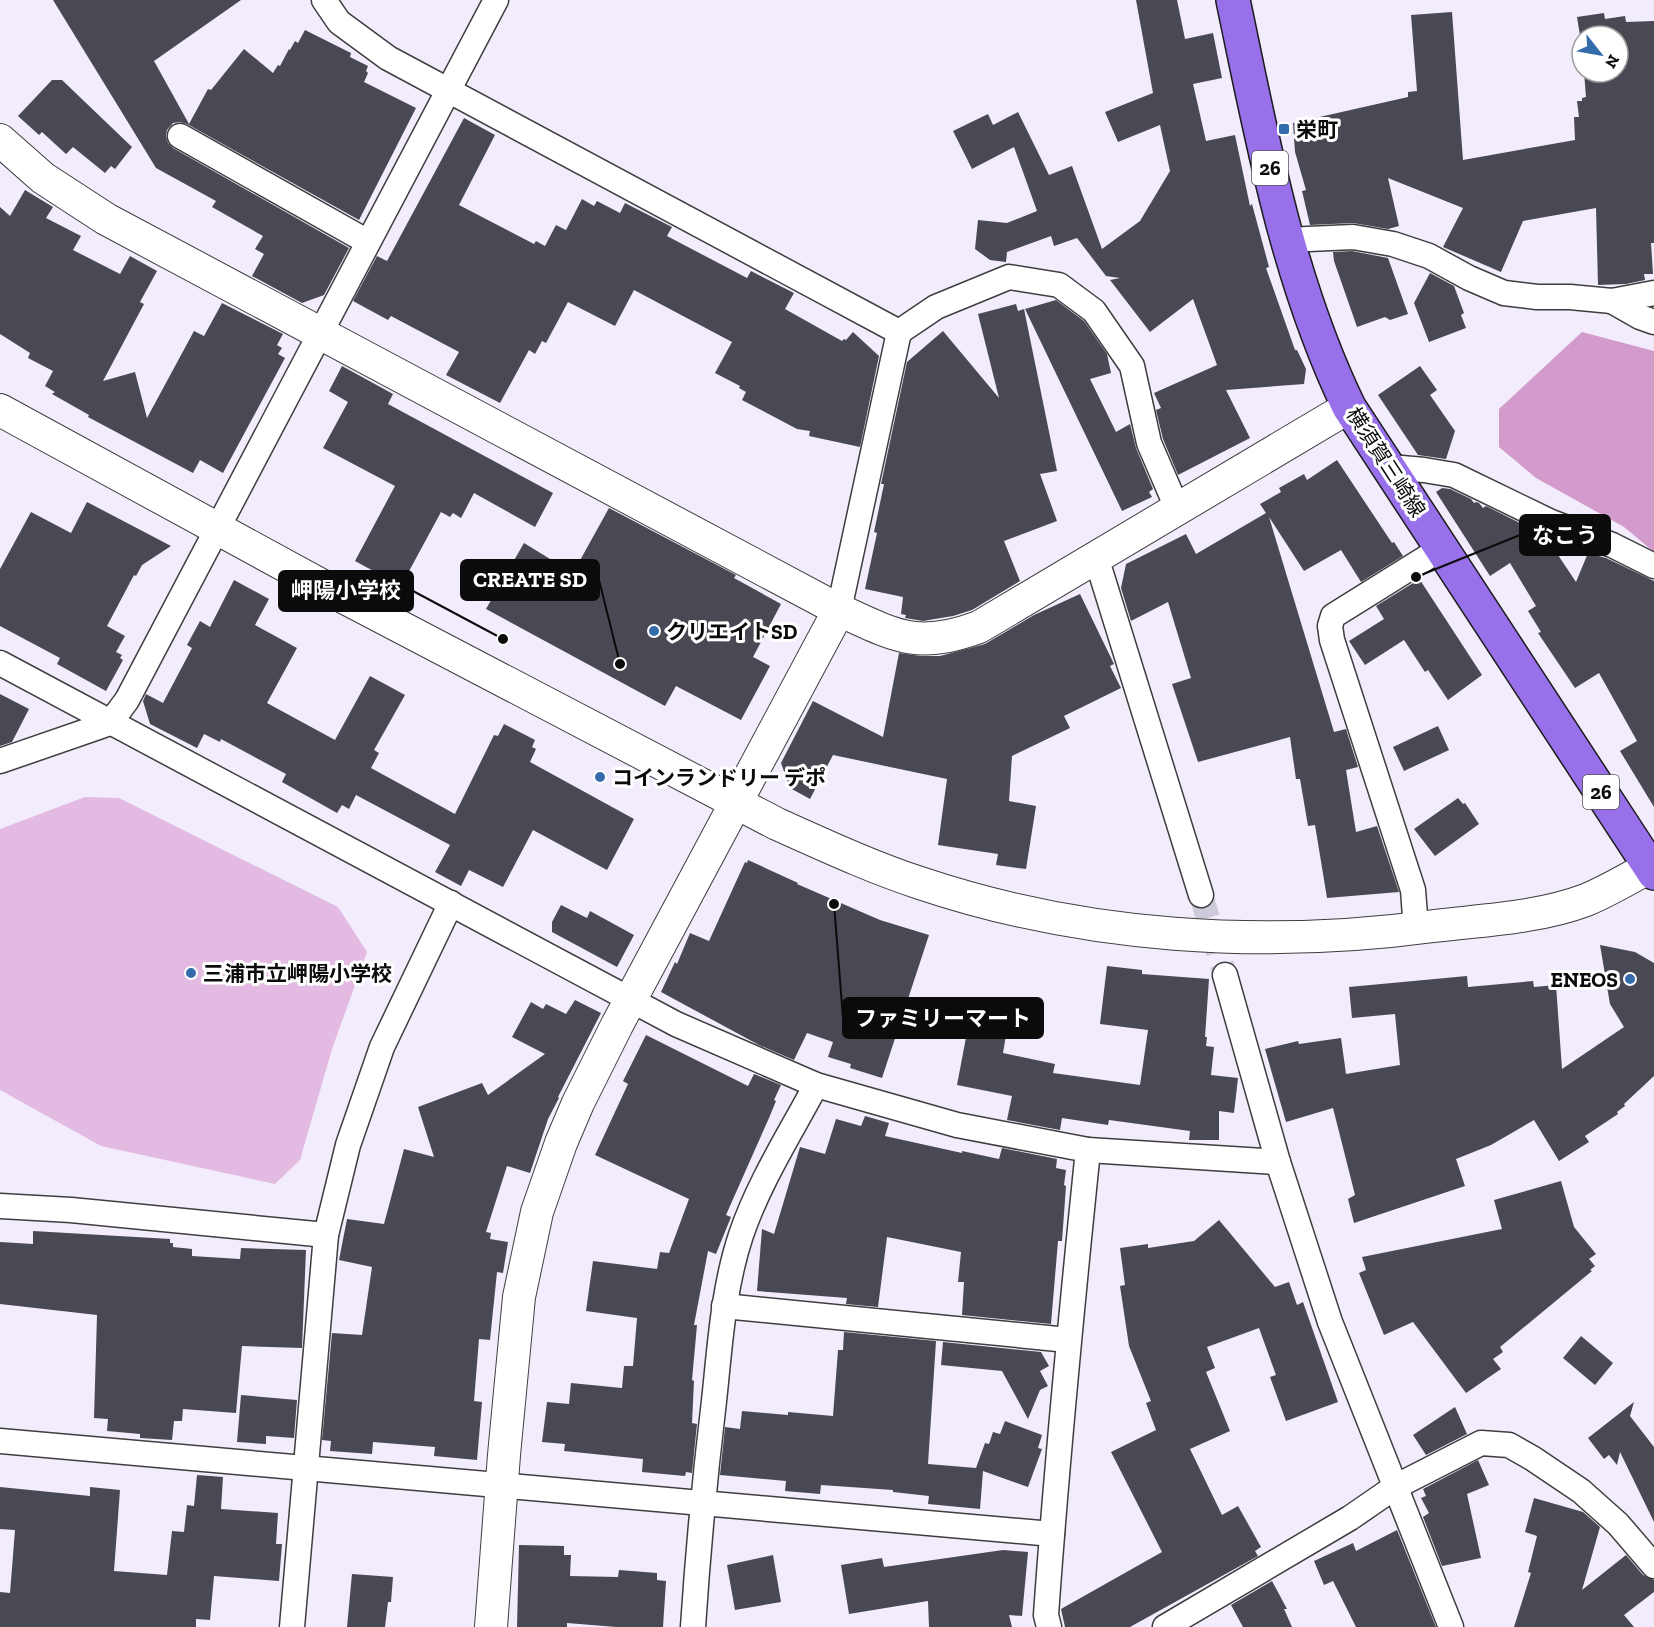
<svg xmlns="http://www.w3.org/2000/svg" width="1654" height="1627" viewBox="0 0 1654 1627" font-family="'Zilla Slab','Noto Sans JP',serif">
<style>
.green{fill:#e3bae1}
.forest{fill:#d29bcb}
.building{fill:#494953}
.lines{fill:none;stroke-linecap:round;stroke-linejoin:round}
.minor-tunnel{stroke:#cfcad9;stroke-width:24;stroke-dasharray:24 12;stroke-linecap:butt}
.minor-casing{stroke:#3e3e3e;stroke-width:27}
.tertiary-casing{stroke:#3e3e3e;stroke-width:34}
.primary-casing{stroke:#1c1c1c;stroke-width:36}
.minor{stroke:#fff;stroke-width:24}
.tertiary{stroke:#fff;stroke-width:32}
.primary{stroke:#9870e9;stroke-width:33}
.poi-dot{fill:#346cab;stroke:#fff;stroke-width:2}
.labels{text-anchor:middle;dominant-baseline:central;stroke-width:6;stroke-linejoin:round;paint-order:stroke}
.shield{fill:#fff;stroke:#545454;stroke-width:1.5}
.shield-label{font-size:20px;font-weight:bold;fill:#0b0b0b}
.poi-label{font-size:21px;font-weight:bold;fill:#0b0b0b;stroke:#fff;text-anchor:start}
.street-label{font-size:21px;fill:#0b0b0b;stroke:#fff}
.leader{fill:none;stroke:#0b0b0b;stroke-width:2}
.callout-dot{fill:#0b0b0b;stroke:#fff;stroke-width:2}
.callout{fill:#0b0b0b;stroke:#0b0b0b;stroke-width:2}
.callout-label{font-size:22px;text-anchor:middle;font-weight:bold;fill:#fff}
</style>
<rect width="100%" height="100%" fill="#f2ecfd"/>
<path class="green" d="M85,797L119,798L338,907L367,952L332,1049L300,1160L275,1184L101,1146L0,1090V829Z"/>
<path class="forest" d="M1582,332L1654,351V552L1624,527L1536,478L1499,447V409Z"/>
<g class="building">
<path d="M53,0H241L154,61L189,124L208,89L211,90L244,49L273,73L278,65L280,66L289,49L290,50L295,41L298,43L305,30L351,53L350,57L368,66L366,71L368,73L364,82L416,108L359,220L187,124L180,122L173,123L167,130L166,136L168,143L173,148L349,248L324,295L302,303L252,276L264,254L255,249L263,236L212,207L216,201L156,168Z"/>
<path d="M1136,0H1177L1185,39L1213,33L1222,78L1193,84L1206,141L1235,135L1250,206L1252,204L1269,267L1266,268L1295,350H1297L1306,369L1304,384L1226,390L1250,438L1178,475L1163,439L1156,410L1161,408L1154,393L1217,365L1193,299L1150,332L1110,280L1120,278L1106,276L1077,238L1054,246L1051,236L1007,252L1006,262L990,260L975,249L978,220L1007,223L1037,211L1014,147L972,169L953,131L988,114L993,125L1018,112L1049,175L1072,166L1102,249L1140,221L1170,171L1160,125L1118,142L1105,112L1153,93Z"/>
<path d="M1452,12L1463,160L1575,140L1574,117H1579L1577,101H1582V98L1586,97L1584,72H1618V36H1582V48L1577,17L1604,13L1605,19L1625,16L1626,22L1654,21V243H1651L1653,274H1644L1645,280L1626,284L1598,285L1596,208L1523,221L1501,272L1443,247L1463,208L1388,178L1399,226L1388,229L1353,223L1310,225L1302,191L1306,190L1295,152L1293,123L1408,97V92L1417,91L1411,15Z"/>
<path d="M52,80H62L132,147L115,169L111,166L105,173L73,147L66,154L42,132L39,135L18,116Z"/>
<path d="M464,118L495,135L459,205L534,244L536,241L545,246L556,225L566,230L582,199L594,206L597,201L620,213L625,203L672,227L667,236L747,278L751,271L794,293L785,309L842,341L844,339L846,340L853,332L879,356L860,447L809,436L810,431L797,429L742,400L746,392L739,388L740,386L715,373L732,342L634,290L615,326L568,302L546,343L542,341L535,354L529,350L500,403L446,375L459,352L391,316L388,320L353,301L377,256L387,261Z"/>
<path d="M25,190L53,207L46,218L81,236L73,250L120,274L130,256L157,271L140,302L144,304L103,381L135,372L147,418L194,331L204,336L222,303L283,334L277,345L282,348L278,354L285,358L223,473L200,460L193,473L88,417L89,415L52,394L55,392L45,386L53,371L28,358L30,353L0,334V207L10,216Z"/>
<path d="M1352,251L1388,258L1408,314L1390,320L1385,317L1357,327L1334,261L1333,252Z"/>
<path d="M1430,273L1454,286L1464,313L1461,315L1466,328L1429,342L1414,303Z"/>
<path d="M1056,300L1084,321L1107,354L1111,373L1090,379L1116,432L1130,424L1136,448L1153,489L1149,492L1152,497L1122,511L1025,309Z"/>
<path d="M1016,304L1018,311L1024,309L1057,471L1040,474L1057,521L1004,541L1020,581L972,610L953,616L923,621L905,618L906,615L901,614L903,597L865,589L877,533L874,532L884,484H881L907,362L943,331L999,398L978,314Z"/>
<path d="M342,366L393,394L388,404L553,493L535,527L474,493L461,518L453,513L450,517L441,512L401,586L355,561L395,486L323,448L348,402L329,391Z"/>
<path d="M1420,366L1437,390L1430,395L1455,431L1446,459L1418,455L1378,395Z"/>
<path d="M1337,460L1392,543L1394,542L1403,556L1361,582L1341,550L1304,571L1269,517L1334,732L1346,729L1358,767L1346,770L1356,832L1377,826L1399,892L1327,898L1315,825L1308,826L1300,779H1296L1290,737L1198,762L1172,684L1191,678L1168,602L1131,621L1121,588L1126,564L1186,534L1196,554L1266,513L1260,504L1281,492L1279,488L1304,474L1307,480Z"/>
<path d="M1442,488L1450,489L1471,499L1474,503L1476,502L1479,503L1483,508L1486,506L1530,528L1543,548L1550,543L1576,582L1588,553L1606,558L1654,581V807L1620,751L1637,741L1599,673L1575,688L1538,633L1541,632L1528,611L1536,606L1510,563L1490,576L1436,492Z"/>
<path d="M87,502L171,546L142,565L136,576L134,575L107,626L125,636L116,652L122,655L120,658L123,660L106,691L57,664L60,658L0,626V569L31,512L71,533Z"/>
<path d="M609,508L736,575L734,578L781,604L753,657L770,666L741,720L676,686L665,706L486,609L524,543L573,573Z"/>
<path d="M234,580L269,599L255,625L297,648L267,703L335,740L370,676L405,695L374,750L379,753L371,768L455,814L494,735L498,736L504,724L535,740L532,747L536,749L530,762L634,819L607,870L533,830L503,887L469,870L461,886L435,872L450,845L356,795L349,809L342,805L337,813L282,782L286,774L221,739L220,742L204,734L197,748L150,724L143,701L146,694L163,703L192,648L187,645L200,621L210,627Z"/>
<path d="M1418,580H1420L1482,675L1448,700L1428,670L1425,672L1404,640L1365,665L1349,641L1384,619L1376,606Z"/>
<path d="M1080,594L1114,664L1110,666L1121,688L1064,716L1070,728L1012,756L1009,801L1036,806L1026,869L996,865L998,854L938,845L947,779L833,755L810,799L790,788L781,763L813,701L883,737L899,653L921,656H940L985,644L1034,615Z"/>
<path d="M0,694L29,709L12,742L0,746Z"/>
<path d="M1438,726L1449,750L1404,771L1393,747Z"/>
<path d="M1458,798L1463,804L1465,803L1479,824L1435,856L1414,829Z"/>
<path d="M748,860L798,883L797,884L880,920L929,935L882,1078L850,1068L851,1064L828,1057L833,1042L807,1033L794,1060L759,1045L661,992L675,962L677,964L690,933L709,941L745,862L747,863Z"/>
<path d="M561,905L587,918L590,911L634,935L617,967L552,932V922Z"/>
<path d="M1600,945L1635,952L1654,963V1076L1624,1104L1625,1106L1617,1112L1618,1114L1585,1136L1589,1142L1559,1161L1534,1120L1491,1145L1456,1159L1465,1186L1354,1223L1348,1199L1355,1195L1333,1108L1286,1122L1265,1049L1298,1041L1299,1044L1341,1038L1346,1074L1400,1065L1395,1014L1352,1018L1349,987L1467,976L1468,987L1533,981L1534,987L1556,985L1562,1069L1624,1027L1610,1004Z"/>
<path d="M1107,966L1142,970V974L1209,979L1205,1037H1207L1206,1046L1214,1047L1211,1075L1238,1078L1234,1113L1219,1111V1140H1189L1190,1131L1109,1120L1108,1125L1062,1118L1060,1130L1007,1120L1012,1096L957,1085L968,1027L1006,1035L1003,1053L1055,1064L1053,1073L1140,1085L1148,1030L1100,1024Z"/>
<path d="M575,1000L601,1013L558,1097L559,1098L548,1119L530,1173L507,1166L486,1232L491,1233L490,1239L508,1242L503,1273L497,1272L490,1340L479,1339L474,1401L482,1402L477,1460L434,1456L435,1447L373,1442L372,1454L330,1451L331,1441L322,1440L332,1333L362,1335L372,1267L339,1260L347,1219L384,1224L404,1149L434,1157L418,1107L482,1083L488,1095L545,1054L512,1037L531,1002L543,1009L546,1004L566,1014Z"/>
<path d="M646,1035L748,1086L754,1074L781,1085L774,1100L776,1101L769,1118L726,1215L731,1217L716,1254L708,1251L694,1325H697L692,1380L694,1381L692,1423L697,1424L692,1473L686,1472L685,1476L642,1472L643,1459L564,1451L565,1444L542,1442L547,1402L569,1404L571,1383L622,1388L624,1366H633L637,1318L586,1311L593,1261L657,1269L660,1252L669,1253L689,1199L595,1155L628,1084L623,1081Z"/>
<path d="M865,1116L889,1123L885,1136L962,1153V1151L999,1159L1002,1148L1057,1159L1056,1168L1066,1170L1064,1185L1066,1186L1062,1241H1058L1051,1324L962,1315L964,1282H958L961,1252L887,1237L878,1307L846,1304L847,1298L757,1291L762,1229L774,1234L800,1147L825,1154L836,1119L861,1126Z"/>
<path d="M1561,1181L1574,1227L1596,1254L1589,1259L1595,1266L1590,1270L1592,1271L1500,1347L1503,1352L1493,1359L1501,1369L1466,1393L1413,1322L1384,1335L1359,1273L1366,1270L1362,1257L1502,1229L1494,1200Z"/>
<path d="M1219,1220L1275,1287L1289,1282L1297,1305L1303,1302L1338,1402L1286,1421L1270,1377L1276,1375L1259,1328L1207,1347L1215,1368L1206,1372L1230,1431L1190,1449L1222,1515L1238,1506L1261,1547L1255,1551L1258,1556L1130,1627H1065L1061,1609L1162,1552L1111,1452L1156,1430L1146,1403L1151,1401L1129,1346L1120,1286L1125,1285L1120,1248L1148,1244V1248L1194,1241Z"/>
<path d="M33,1231L170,1239V1243H173V1247L192,1249V1256L240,1259L241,1248L306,1250L302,1348L242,1346L236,1413L183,1409L182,1421H174L172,1440L140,1438V1434L107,1431L108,1419L94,1418L97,1315L0,1304V1242L33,1244Z"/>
<path d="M844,1332L936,1341L928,1464L976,1468L985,1443L989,1444L993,1432L1000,1434L1005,1421L1042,1435L1038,1448L1042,1449L1028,1487L983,1471L980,1509L928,1504L929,1496L893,1492V1490L821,1485L820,1494L785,1491L786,1481L720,1475L725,1427L740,1429L742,1411L788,1415V1412L833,1416L838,1350H843Z"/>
<path d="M1581,1336L1613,1363L1595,1385L1563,1358Z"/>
<path d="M943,1342L1041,1352L1049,1366L1040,1371L1048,1386L1040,1390L1028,1419L1002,1371L941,1365Z"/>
<path d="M241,1395L297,1400L294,1438L266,1436V1444L237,1442Z"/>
<path d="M1634,1402L1630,1416L1654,1447V1522L1620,1452L1617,1465L1609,1455L1604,1459L1588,1438Z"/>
<path d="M1455,1407L1467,1434L1426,1455L1413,1435Z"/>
<path d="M1478,1460L1489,1485L1467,1494L1481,1558L1442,1566L1423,1517L1429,1513L1421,1498L1426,1496L1423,1489Z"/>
<path d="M197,1475L223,1477L221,1509L278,1513L276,1544H282L279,1581L214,1576L210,1620L196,1619V1627H0V1592L10,1593L15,1530L0,1529V1487L90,1496V1487L120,1490L114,1571L167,1575L172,1531L184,1532L187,1505L194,1506Z"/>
<path d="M1534,1498L1583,1512L1600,1527L1582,1590L1626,1555L1643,1575L1654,1580V1592L1624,1615L1634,1627H1514L1531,1573L1528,1572L1537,1536L1525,1532Z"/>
<path d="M1397,1530L1436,1627H1356L1333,1581L1324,1585L1314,1561L1353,1543L1356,1551Z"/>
<path d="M519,1545L564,1546V1555H571L570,1576L618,1577L619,1570L657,1573V1580L666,1581L663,1627H616L567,1623V1627H517Z"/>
<path d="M1003,1550L1028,1552L1022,1616L1009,1615L1012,1627H929L928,1601L849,1614L841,1565L882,1558L884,1567Z"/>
<path d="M773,1555L781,1602L735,1610L727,1565Z"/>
<path d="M352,1574L393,1577L391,1602H388L385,1627H347Z"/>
<path d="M1272,1581L1287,1609H1284L1292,1627H1243L1231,1605Z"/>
</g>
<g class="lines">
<path class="minor-tunnel" d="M1201,895L1225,975"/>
<defs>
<g id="minor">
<path d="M324,0L339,22L388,58L899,332L839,610"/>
<path d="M180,136L368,242"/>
<path d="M1286,240L1353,237L1393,244L1429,256L1469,278L1504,293L1537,297H1570L1612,301L1654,293"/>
<path d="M1612,301L1640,317L1654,322"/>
<path d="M899,332L936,307L1009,277L1059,285L1094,311L1132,366L1149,443L1177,508"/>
<path d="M1390,467L1424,470L1454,475L1551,522L1612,545L1654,566"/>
<path d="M1096,557L1201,895"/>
<path d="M0,663L676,1024L816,1085L957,1125L1088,1150L1278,1162"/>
<path d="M0,761L110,723L127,700L496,0"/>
<path d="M1416,929L1413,890L1332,640L1330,626L1333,616L1442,548"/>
<path d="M1225,975L1278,1162L1330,1322L1451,1627"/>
<path d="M0,1206L71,1210L326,1235L348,1145L382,1047L451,903"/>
<path d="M724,1306L1068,1340"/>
<path d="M0,1441L1052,1534"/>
<path d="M292,1627L326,1235"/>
<path d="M693,1627C698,1551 705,1476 714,1401C720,1346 723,1289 741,1235C759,1182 790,1134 816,1085"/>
<path d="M1049,1627L1046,1615C1057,1459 1072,1305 1088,1150"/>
<path d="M1165,1627L1350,1518L1395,1487L1481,1443L1509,1445L1532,1458L1581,1491L1618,1524L1654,1566"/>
</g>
<g id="tertiary">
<path d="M0,140L43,178L106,219L839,610C896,636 917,650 979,627L1349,407"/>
<path d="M0,410L330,590L777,824C824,845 871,867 920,883C1084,938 1263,949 1434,926C1484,920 1538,918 1586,900C1608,891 1629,878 1650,867"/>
<path d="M491,1627L504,1455L519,1297L537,1212L561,1143L578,1103L617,1025L839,610"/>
</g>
<path id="primary" d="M1233,0C1262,138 1287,279 1349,407L1654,873"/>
</defs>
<use href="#minor" class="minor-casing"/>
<use href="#tertiary" class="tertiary-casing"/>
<use href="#primary" class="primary-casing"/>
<use href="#minor" class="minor"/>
<use href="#tertiary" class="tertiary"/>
<use href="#primary" class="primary"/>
</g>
<g class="poi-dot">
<rect x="1278" y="123" width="12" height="12" rx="3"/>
<circle cx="654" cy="631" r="6"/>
<circle cx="600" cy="777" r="6"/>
<circle cx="191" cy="973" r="6"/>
<circle cx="1630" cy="979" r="6"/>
</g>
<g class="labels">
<g class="shield">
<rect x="1252" y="151" width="36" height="34" rx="4.5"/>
<rect x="1583" y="775" width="36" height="34" rx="4.5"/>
</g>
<g class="shield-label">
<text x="1270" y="168">26</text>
<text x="1601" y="792">26</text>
</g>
<g class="poi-label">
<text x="1296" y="129">栄町</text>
<text x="666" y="631">クリエイトSD</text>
<text x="612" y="777">コインランドリー デポ</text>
<text x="203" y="973">三浦市立岬陽小学校</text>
<text x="1618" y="979" text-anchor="end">ENEOS</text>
</g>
<g class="street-label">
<text transform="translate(1386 462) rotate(57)">横須賀三崎線</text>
</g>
</g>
<path class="leader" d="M1416 577L1520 535M620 664L599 580M503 639L413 591M834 904L843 1018"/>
<g class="callout-dot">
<circle cx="1416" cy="577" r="6"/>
<circle cx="620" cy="664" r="6"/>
<circle cx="503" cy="639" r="6"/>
<circle cx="834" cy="904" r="6"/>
</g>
<g class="callout">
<rect x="1520" y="515" width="90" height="40" rx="6"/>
<rect x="461" y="560" width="138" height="40" rx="6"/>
<rect x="279" y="571" width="134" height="40" rx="6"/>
<rect x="843" y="998" width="200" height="40" rx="6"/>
</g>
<g class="callout-label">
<text x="1565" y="543">なこう</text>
<text x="530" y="587">CREATE SD</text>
<text x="346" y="598">岬陽小学校</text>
<text x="943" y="1026">ファミリーマート</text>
</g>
<g transform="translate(1600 54) rotate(121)"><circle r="28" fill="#ffffff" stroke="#9d9d9d" stroke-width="1.5"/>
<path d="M0-4.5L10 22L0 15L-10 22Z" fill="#346cab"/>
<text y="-9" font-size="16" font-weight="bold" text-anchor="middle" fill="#0b0b0b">N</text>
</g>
</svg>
